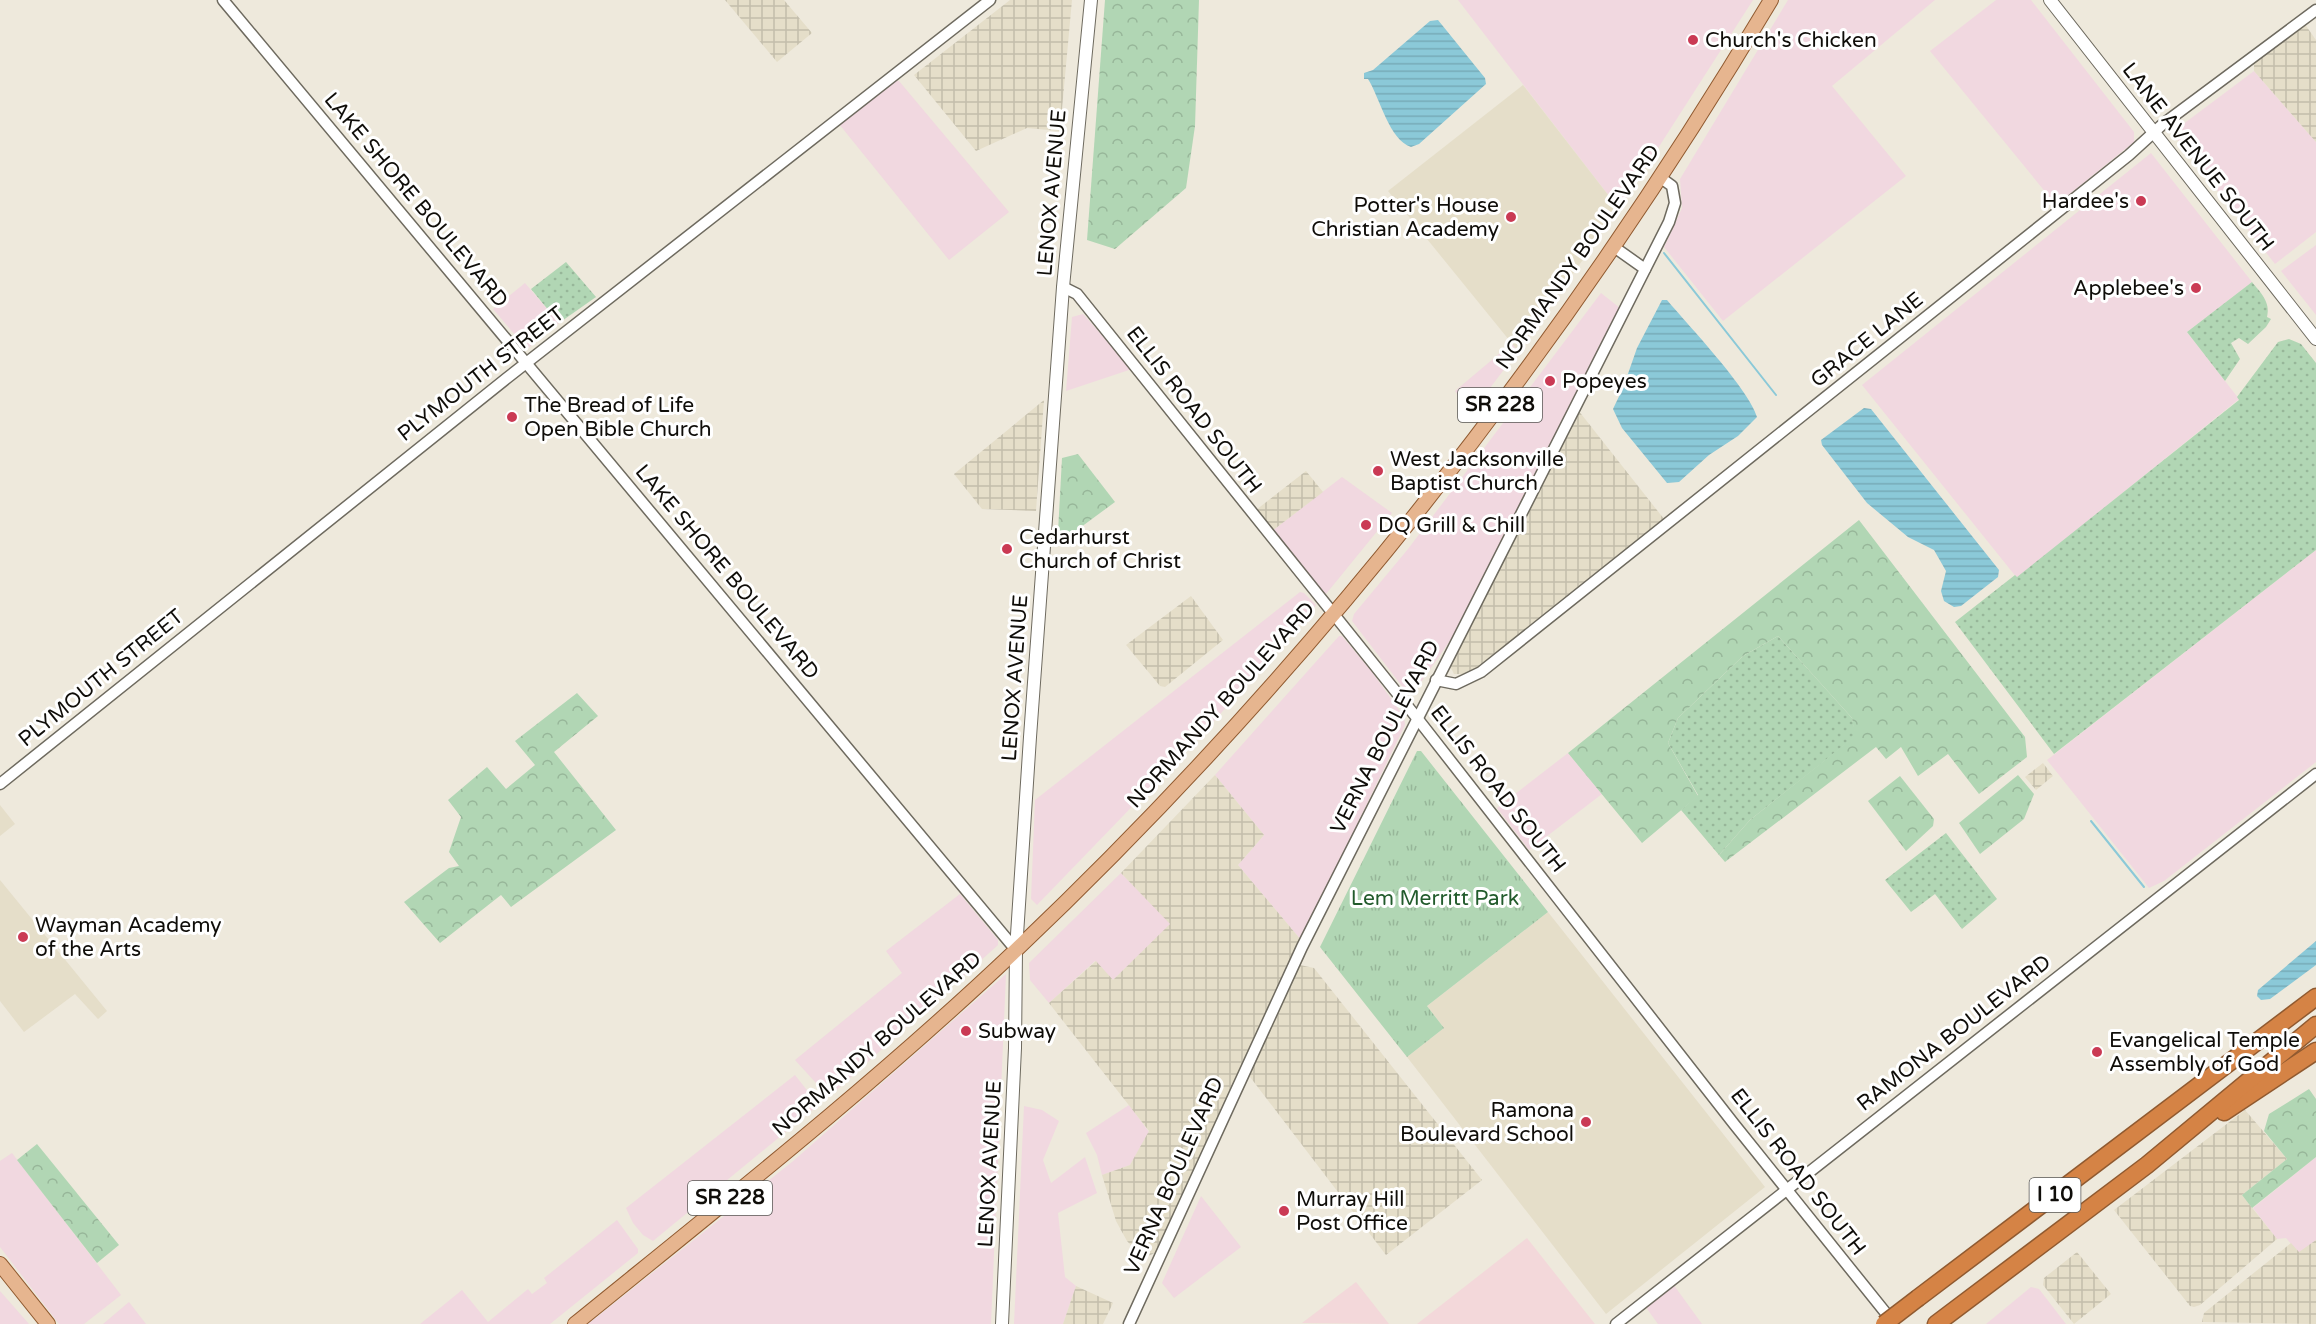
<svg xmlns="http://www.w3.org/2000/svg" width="2316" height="1324" viewBox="0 0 2316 1324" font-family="'Varela Round',sans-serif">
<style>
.commercial{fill:#f1d8e0}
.industrial{fill:url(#industrial-grid)}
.built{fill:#e5dec9}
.medical{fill:#f3d8da}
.grass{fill:url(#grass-dots)}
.forest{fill:url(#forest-crowns)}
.park{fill:url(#park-tufts)}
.water{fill:url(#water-rules)}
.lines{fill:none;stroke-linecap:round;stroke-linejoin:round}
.stream{stroke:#8bc9d8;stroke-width:2}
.tertiary-casing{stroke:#6e6a5f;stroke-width:13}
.secondary-casing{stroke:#6e6a5f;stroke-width:14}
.primary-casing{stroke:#905a30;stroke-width:16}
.motorway-casing{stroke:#905a30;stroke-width:19}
.tertiary{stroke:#fff;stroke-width:10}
.secondary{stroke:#fff;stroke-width:12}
.primary{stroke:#e6b58f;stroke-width:14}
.motorway{stroke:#d58345;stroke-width:16}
.motorway-bridge-casing{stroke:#905a30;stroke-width:19;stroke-linecap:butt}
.motorway-bridge{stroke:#d58345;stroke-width:16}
.poi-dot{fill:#ca3a54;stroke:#fff;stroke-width:2}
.labels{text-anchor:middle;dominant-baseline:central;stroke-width:6;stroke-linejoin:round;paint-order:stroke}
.shield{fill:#fff;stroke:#575653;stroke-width:1.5}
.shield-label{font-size:20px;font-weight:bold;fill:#0f0d09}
.poi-label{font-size:21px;fill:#0f0d09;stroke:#fff;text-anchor:start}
.street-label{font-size:21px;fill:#0f0d09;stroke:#fff}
.park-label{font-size:21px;fill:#225b2c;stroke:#fff}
</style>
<defs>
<pattern id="industrial-grid" width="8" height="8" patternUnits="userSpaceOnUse" patternTransform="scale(1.5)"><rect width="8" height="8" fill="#e5dec9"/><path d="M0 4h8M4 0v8" fill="none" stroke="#c3bdab"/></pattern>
<pattern id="grass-dots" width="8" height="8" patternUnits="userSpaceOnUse" patternTransform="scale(1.5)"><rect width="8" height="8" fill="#b1d6b4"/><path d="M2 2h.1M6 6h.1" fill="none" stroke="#97b699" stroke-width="1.8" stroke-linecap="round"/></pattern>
<pattern id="forest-crowns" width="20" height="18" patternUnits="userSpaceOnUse" patternTransform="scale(1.5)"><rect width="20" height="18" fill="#b1d6b4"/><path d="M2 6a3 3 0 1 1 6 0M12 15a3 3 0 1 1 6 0" fill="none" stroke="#97b699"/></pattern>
<pattern id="park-tufts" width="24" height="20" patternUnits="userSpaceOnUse" patternTransform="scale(1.5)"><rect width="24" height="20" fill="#b1d6b4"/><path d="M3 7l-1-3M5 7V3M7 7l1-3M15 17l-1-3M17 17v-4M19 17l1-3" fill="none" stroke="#97b699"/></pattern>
<pattern id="water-rules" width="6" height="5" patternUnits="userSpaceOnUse" patternTransform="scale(1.5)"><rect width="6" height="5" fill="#8bc9d8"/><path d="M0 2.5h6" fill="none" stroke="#77abb8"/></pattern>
</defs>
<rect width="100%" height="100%" fill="#eee9dc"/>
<g class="commercial">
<path d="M1458,0H1753L1619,209Z"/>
<path d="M1788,0H1935L1832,86L1906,176L1723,321L1664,247L1682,208L1680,179Z"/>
<path d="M1996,0H2031L2134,132V142L2056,205L1930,51Z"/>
<path d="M2254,71L2316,142V232L2275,264L2177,139L2178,128Z"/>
<path d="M894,80L899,81L1009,212L949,260L839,124Z"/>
<path d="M2151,153L2252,282L2187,332L2239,399L2017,578L1862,385Z"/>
<path d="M2316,245V315L2281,271Z"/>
<path d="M525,283L559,323L527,349L493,309Z"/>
<path d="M1601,293L1620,308L1454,635L1412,695L1408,694L1352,621L1354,614L1408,549Z"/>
<path d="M1083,314L1132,369L1066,391L1072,317Z"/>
<path d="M1512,343L1518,351L1468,417L1459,407V396L1455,391Z"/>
<path d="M1342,477L1392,513L1326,594L1309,579L1272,531Z"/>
<path d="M2316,550V762L2164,881L2149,888L2047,760Z"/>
<path d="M1300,592L1304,593L1316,605L1208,728L1037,905L1031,899L1035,800Z"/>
<path d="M1339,636H1342L1372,672L1404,717L1405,725L1301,940L1238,865L1264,835L1215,775Z"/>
<path d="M1568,753L1602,794L1529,850L1497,808Z"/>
<path d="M1121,873L1171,924L1113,980L1095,961L1049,1003L1030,980L1029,963Z"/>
<path d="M960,894L998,940V945L831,1095H827L795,1060L902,973L886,951Z"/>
<path d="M1006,974L991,1324H588L792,1162Z"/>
<path d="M795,1075L814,1099L816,1107L653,1241L643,1235L633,1223L626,1208Z"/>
<path d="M1129,1105L1149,1132L1130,1165L1102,1175L1097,1155L1086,1133Z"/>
<path d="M1024,1106L1042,1110L1059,1121L1043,1160L1051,1183L1085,1157L1097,1193L1058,1213L1065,1277L1076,1286L1063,1324H1014Z"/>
<path d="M12,1153L121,1295L84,1324H59L0,1247V1161Z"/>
<path d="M2316,1157V1240L2299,1253L2286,1238L2277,1239L2253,1208Z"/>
<path d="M1201,1196L1241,1247L1174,1298L1162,1283Z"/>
<path d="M617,1220L638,1249V1253L550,1324H420L462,1290L488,1322L528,1289L532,1294L547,1283L544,1278Z"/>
<path d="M1673,1284L1702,1324H1658L1645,1306Z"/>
<path d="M2031,1287L2039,1289L2066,1324H1986Z"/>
<path d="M0,1291L29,1324H0Z"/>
<path d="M129,1302L146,1324H103Z"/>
</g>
<g class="industrial">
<path d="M725,0H784L812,33L777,62Z"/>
<path d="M1010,0H1072L1060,131L1027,128L976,151L914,75Z"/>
<path d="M2304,23L2316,40V142L2254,71V60Z"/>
<path d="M1044,400L1036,511L982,509L954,474Z"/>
<path d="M1578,410L1664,519L1477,669L1463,674H1454L1449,664Z"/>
<path d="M1306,471L1323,492L1272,531L1256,510Z"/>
<path d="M1191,596L1223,640L1165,687L1160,686L1126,645Z"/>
<path d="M2043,763L2053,776L2036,790L2025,777Z"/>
<path d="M1215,775L1264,835L1238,865L1301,940L1156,1252L1149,1256L1138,1253L1127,1241L1116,1221L1102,1175L1130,1165L1149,1131L1049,1003L1096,961L1113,980L1170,924L1121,873Z"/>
<path d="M1300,965L1314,968L1482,1180L1386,1255L1247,1073Z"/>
<path d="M2245,1110L2287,1159L2242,1195L2277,1239L2200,1305L2194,1307L2190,1306L2114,1210Z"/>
<path d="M2316,1240V1324L2202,1322L2204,1313L2291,1243L2299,1252Z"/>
<path d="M2077,1252L2111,1294L2074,1324L2043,1285L2044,1278Z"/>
<path d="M1076,1286L1113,1303L1103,1324H1063Z"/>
</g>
<g class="built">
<path d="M1523,85L1619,209L1518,351L1388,191Z"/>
<path d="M0,805L15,824L0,836Z"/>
<path d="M0,880L107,1011L98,1019L75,994L24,1032L0,1001Z"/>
<path d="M1548,912L1765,1187L1606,1314L1407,1057L1444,1028L1427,1006Z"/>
</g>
<g class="medical">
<path d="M1527,1238L1595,1324H1417Z"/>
<path d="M1356,1282L1389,1324L1302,1323Z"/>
</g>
<g class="grass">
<path d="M566,262L596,297L559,323L531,289Z"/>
<path d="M2252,282C2260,292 2271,302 2267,317L2271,319L2266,327L2248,344L2239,338L2231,343L2240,359L2225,381L2187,332Z"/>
<path d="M2289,339L2301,344L2316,363V550L2054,754L1955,622L2015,575L2017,577L2239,400L2237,397L2278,342Z"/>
<path d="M1778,636L1852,718L1856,736L1750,820L1719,855L1681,810L1698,795L1668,743L1678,718L1743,656Z"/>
<path d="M1946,833L1997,899L1962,929L1935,894L1911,912L1885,880Z"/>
</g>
<g class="forest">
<path d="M1105,0H1199L1195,126L1186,188L1115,249L1087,240Z"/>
<path d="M1078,454L1115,502L1073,533L1058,532L1062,458Z"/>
<path d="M1859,520L2025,737L2027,757L1979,794L1948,754L1918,776L1901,747L1886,759L1876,747L1725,862L1719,855L1750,820L1855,736L1852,718L1778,636L1743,656L1678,718L1668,743L1698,796L1642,843L1568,753Z"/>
<path d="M577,693L598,716L554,752L616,830L511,907L501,895L440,943L404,902L449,868L459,866L449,852L461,817L448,800L487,767L506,789L535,765L515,741Z"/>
<path d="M2018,775L2034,794L2024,819L1980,854L1959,823Z"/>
<path d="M1900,776L1934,819L1933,826L1906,851L1868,801Z"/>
<path d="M2309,1089L2316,1099V1157L2252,1208L2242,1195L2287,1159L2264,1131L2269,1114Z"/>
<path d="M37,1144L119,1245L97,1263L17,1160Z"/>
</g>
<path class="park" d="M1417,751H1421L1548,912L1427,1006L1444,1028L1407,1057L1320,947Z"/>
<g class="water">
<path d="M1438,20L1485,78L1486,84L1419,144L1411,147C1389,140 1380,98 1368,79H1364V73L1373,70L1430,21Z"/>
<path d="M1662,300H1667C1688,325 1749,389 1757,417L1738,436L1709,455L1679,482L1667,483L1622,428L1613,409L1623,388L1637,348Z"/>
<path d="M1864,408L1871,409L1999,570L1998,577L1961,606L1954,607L1944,601L1941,591L1946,571L1934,550L1908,537L1867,503L1822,445L1821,440Z"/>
<path d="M2316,941V965L2270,999L2261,1000L2257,996L2258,990Z"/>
</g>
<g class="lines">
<g class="stream">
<path d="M1664,253L1776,395"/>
<path d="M2091,821L2144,887"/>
</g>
<defs>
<g id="tertiary">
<path d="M223,0L1016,950"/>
<path d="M1614,247L1645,269"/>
<path d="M1063,287L1077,294L1417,718L1734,1124L1893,1322"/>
<path d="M1436,680L1456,684L1481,672L2129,155L2163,124L2316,10"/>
<path d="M0,784L507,378L990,0"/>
<path d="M1129,1324L1302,947L1669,222L1675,203L1672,186L1661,178"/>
<path d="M1616,1324L2316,774"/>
</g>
<g id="secondary">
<path d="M2050,0L2316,339"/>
<path d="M1002,1324L1015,1048L1016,950L1030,737L1063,287L1091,0"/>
</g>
<g id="primary">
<path d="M0,1264L48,1324"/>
<path d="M575,1324C724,1203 876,1083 1015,951C1310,671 1563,349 1771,0"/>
</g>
<g id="motorway">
<path d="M2224,1112L2316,1051"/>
<path d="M1918,1298L2316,997"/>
<path d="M1936,1324L2147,1165L2316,1025"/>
</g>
</defs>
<use href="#tertiary" class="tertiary-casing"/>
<use href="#secondary" class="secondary-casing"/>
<use href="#primary" class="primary-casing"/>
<use href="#motorway" class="motorway-casing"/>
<use href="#tertiary" class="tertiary"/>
<use href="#secondary" class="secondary"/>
<use href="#primary" class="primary"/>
<use href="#motorway" class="motorway"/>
<defs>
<path id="motorway-bridge" d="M1884,1324L1918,1298"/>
</defs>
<use href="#motorway-bridge" class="motorway-bridge-casing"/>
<use href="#motorway-bridge" class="motorway-bridge"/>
</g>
<g class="poi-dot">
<circle cx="1693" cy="40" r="6"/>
<circle cx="2141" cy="201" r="6"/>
<circle cx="1511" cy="217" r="6"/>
<circle cx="2196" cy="288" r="6"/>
<circle cx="1550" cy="381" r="6"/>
<circle cx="512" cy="417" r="6"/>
<circle cx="1378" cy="471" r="6"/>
<circle cx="1366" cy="525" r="6"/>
<circle cx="1007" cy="549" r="6"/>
<circle cx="23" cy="937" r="6"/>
<circle cx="966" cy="1031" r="6"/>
<circle cx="2097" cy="1052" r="6"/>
<circle cx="1586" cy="1122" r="6"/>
<circle cx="1284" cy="1211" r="6"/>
</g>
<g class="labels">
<g class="shield">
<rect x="1458" y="388" width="84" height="34" rx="4.5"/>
<rect x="2029.5" y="1178" width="51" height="34" rx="4.5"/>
<rect x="688" y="1181" width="84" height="34" rx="4.5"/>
</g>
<g class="shield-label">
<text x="1500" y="405">SR 228</text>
<text x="2055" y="1195">I 10</text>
<text x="730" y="1198">SR 228</text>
</g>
<g class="poi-label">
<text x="1705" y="40">Church's Chicken</text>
<text x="2129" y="201" text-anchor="end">Hardee's</text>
<text x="1499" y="205" text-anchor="end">Potter's House<tspan x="1499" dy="24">Christian Academy</tspan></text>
<text x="2184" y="288" text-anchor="end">Applebee's</text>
<text x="1562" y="381">Popeyes</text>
<text x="524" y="405">The Bread of Life<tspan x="524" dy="24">Open Bible Church</tspan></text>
<text x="1390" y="459">West Jacksonville<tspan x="1390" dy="24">Baptist Church</tspan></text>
<text x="1378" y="525">DQ Grill &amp; Chill</text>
<text x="1019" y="537">Cedarhurst<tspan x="1019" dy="24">Church of Christ</tspan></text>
<text x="35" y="925">Wayman Academy<tspan x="35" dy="24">of the Arts</tspan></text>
<text x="978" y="1031">Subway</text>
<text x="2109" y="1040">Evangelical Temple<tspan x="2109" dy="24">Assembly of God</tspan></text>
<text x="1574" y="1110" text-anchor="end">Ramona<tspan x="1574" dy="24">Boulevard School</tspan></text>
<text x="1296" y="1199">Murray Hill<tspan x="1296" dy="24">Post Office</tspan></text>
</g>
<g class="street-label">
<text transform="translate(2198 157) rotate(52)">LANE AVENUE SOUTH</text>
<text transform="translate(1052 193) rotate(-85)">LENOX AVENUE</text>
<text transform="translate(416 200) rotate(50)">LAKE SHORE BOULEVARD</text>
<text transform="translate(1578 257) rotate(-55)">NORMANDY BOULEVARD</text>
<text transform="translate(1867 340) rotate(-39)">GRACE LANE</text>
<text transform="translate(481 374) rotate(-38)">PLYMOUTH STREET</text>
<text transform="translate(1194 410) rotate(52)">ELLIS ROAD SOUTH</text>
<text transform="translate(727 572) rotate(50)">LAKE SHORE BOULEVARD</text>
<text transform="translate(101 678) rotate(-39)">PLYMOUTH STREET</text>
<text transform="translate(1015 678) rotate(-86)">LENOX AVENUE</text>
<text transform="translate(1221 705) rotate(-48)">NORMANDY BOULEVARD</text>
<text transform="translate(1385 737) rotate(-63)">VERNA BOULEVARD</text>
<text transform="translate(1498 789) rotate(52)">ELLIS ROAD SOUTH</text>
<text transform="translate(1954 1033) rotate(-38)">RAMONA BOULEVARD</text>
<text transform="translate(877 1044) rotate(-41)">NORMANDY BOULEVARD</text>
<text transform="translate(990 1164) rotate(-87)">LENOX AVENUE</text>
<text transform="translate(1798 1172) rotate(52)">ELLIS ROAD SOUTH</text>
<text transform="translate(1174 1176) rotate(-66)">VERNA BOULEVARD</text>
</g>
<g class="park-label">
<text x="1435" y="898">Lem Merritt Park</text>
</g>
</g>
</svg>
